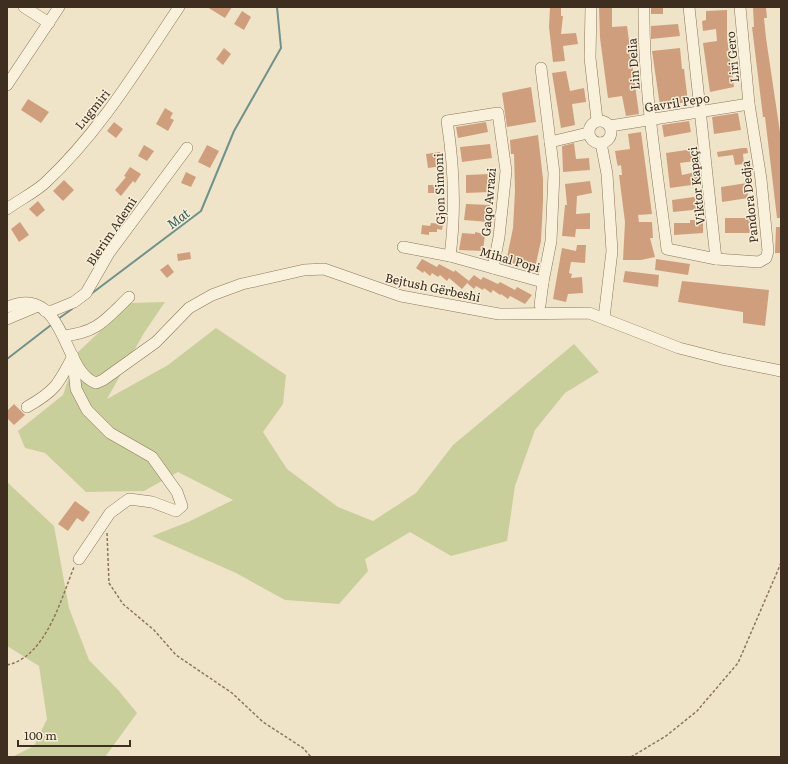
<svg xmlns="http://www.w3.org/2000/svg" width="788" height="764" viewBox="0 0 788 764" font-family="Literata,serif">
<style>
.green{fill:#c9cf9b}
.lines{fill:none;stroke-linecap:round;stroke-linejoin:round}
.stream{stroke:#6f938a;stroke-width:2}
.building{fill:#cf9f7d}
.minor-casing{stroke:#8d765c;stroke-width:12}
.path{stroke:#8d765c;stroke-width:1.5;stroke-dasharray:3 2;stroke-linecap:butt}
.minor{stroke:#faf1dc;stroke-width:11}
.labels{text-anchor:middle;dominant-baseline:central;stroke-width:3;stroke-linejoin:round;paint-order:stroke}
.street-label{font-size:12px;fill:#3d2e20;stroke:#f7eed8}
.water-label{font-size:13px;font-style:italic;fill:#2f5d5a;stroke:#f7eed8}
</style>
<rect width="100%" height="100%" fill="#f0e4c8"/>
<g class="green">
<path d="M165,302L144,333L107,399L168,365L216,328L286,375L283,404L263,432L287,469L338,507L373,521L416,493L453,445L574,344L599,372L565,393L535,430L515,486L507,541L451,556L410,532L365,559L368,571L339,604L285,600L236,573L152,536L188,522L233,500L178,472L144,491L86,492L45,453L25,448L18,431L63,395L77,353L130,303Z"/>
<path d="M7,482L54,526L69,608L89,660L119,691L137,713L105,757H12L34,746L47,719L39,666L7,646Z"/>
</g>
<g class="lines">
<g class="stream">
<path d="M91,294L201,211L234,131L281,48L277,7"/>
<path d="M58,319L72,309"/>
<path d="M7,359L51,325"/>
</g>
</g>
<g class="building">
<path d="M207,7H232L225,18Z"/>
<path d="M550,7H561V16H563L561,34L576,33L578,44L563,46L565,61L553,62L549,27Z"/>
<path d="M599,7H612V27L627,26L639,114L626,116L622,96L608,98L600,38Z"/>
<rect x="651" y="7" width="12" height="7"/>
<path d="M753,7H766L767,18H764L766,38L781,139V218H777L765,117H763L752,27H754Z"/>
<path d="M727,10V38L734,87L710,92L703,43L717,41L716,29L703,31L702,21L706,20V11Z"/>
<path d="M242,11L251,17L244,30L234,24Z"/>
<path d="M678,24L680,36L651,39V26Z"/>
<path d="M224,48L231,54L223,65L216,59Z"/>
<path d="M680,48L682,69H684L688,102L660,106L652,51Z"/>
<path d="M566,71L570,91L584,88L586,102L572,104L575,125L561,128L552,73Z"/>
<path d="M531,87L536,122L507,127L502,93Z"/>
<path d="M28,99L49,112L41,123L21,110Z"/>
<path d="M165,108L173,113L170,118L174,120L168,131L156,124Z"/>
<path d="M738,113L741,130L714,134L712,117Z"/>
<path d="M689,121L691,132L664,137L662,125Z"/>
<path d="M114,122L123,129L116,138L107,131Z"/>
<path d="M486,122L488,132L458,138L456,127Z"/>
<path d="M641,132L652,214L638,215L639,222H652L653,238H650L655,257L641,260H623L625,222L619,175H622L621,165L618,166L617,163L615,151L630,149L628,134Z"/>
<path d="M538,135L543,179V202L541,241L535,268L506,262L513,228L515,191L514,154H511L510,140Z"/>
<path d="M574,143L576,159L589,158L590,170L563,172L562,146Z"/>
<path d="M490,144L492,158L462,162L460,147Z"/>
<path d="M144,145L154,151L147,161L138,156Z"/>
<path d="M207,145L219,151L210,168L198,162Z"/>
<path d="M742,148H747L748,153L743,154L744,164L735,165L733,155L718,157L717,152Z"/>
<path d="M693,149L695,161L680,163L682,175L696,172L699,184L670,188L666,153Z"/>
<path d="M440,152L442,166L428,168L426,154Z"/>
<path d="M130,167L141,174L135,183L133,181L121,196L115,190L126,177L124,176Z"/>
<path d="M186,172L196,177L191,187L181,183Z"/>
<path d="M490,174V192L466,193V175Z"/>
<path d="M64,180L74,190L63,201L53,191Z"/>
<path d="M590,181L592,193L577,196L576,214L590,213V229H576L575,237L562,236L565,205H567L565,184Z"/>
<path d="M747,183L748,198L722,202L721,187Z"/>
<path d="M428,185H440L441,193H428Z"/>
<path d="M701,196L703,209L673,212L672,200Z"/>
<path d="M38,201L45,210L37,217L29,209Z"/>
<path d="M466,204L490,205L488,222L464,220Z"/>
<path d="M725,218H750L751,233H725Z"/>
<path d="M690,220H703V233L674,235V223H690Z"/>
<path d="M20,222L29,235L19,242L11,229Z"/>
<path d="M431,223L443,224L442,230L437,229V232H429V235L421,234L422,225L430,226Z"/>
<path d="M776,227H781V253H775Z"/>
<path d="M475,232L485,234L483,251L459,250L462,233L475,234Z"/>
<path d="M577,245H586L585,263L571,262L569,273L572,274L571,278L582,277L583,293L568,294L566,302L553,299L562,248L576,251Z"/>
<path d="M190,252L191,259L178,261L177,254Z"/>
<path d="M422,259L437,267L439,264L454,272L455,270L469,281L462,289L449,278L447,281L440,275L438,277L432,273L430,276L424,271L423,273L416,268Z"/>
<path d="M656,259L690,264L688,275L655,270Z"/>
<path d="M168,264L174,272L167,278L160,270Z"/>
<path d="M625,271L659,275L658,287L623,282Z"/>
<path d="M474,275L481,280L483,277L498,284L500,282L515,290L517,287L532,295L525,304L510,296L508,299L501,294L500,295L493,290L491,293L484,288L483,290L476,286L474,289L467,283Z"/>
<path d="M682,281L769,290L765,326L743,323V312L678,302Z"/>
<path d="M14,404L25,415L14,425L7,418V411Z"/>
<path d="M75,501L90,512L83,522L77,518L68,531L58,524Z"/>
</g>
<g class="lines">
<defs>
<g id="minor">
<path d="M24,7L49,23"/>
<path d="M591,7L590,58L597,120"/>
<path d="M644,7C643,88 657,169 667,249L716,259L759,262L766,258L768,251L761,179L749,104L740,7"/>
<path d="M689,7L716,259"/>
<path d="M7,85L59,7"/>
<circle cx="600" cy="132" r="11"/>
<path d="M610,126L749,104"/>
<path d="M550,142L588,133"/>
<path d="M601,143L607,174L612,251L604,318"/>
<path d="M7,209C19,200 34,193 45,183C99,133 138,68 179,7"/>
<path d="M403,247L450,256L543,282"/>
<path d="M450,256C456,210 454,166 447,121L498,113L506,171L499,237L493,268"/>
<path d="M540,305L543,282L551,241L554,173L541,68"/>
<path d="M7,307C14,305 21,302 28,303C66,306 66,373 96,383L103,380L156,342L189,308L212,295L242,284L304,270L324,269L401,296L499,314L589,313L679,348L722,359L781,371"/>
<path d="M45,311H52L74,302L86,293L109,253L187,148"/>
<path d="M7,319L38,306"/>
<path d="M64,336C98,332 105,320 129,297"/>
<path d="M73,361L76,389L87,410L110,433L152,457L177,492L182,506L176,511L152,502L129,499L110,513L79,559"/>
<path d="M27,407C55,391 58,385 73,356"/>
</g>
</defs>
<use href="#minor" class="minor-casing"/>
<g class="path">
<path d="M107,533L109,583L123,604L154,630L176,655L232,693L263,722L303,748L311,757"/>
<path d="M7,665C46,657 61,599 74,567"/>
<path d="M631,757L666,736L697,711L738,663L781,563"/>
</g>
<use href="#minor" class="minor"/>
</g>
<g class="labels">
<g class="street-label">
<text transform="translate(732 57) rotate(-95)">Liri Gero</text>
<text transform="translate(633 64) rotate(-94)">Lin Delia</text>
<text transform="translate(677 102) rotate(-9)">Gavril Pepo</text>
<text transform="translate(92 109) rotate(-51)">Lugmiri</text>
<text transform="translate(696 186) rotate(-96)">Viktor Kapaçi</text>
<text transform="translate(439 189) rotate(-92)">Gjon Simoni</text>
<text transform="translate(488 202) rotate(-85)">Gaqo Avrazi</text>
<text transform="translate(749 202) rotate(-96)">Pandora Dedja</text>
<text transform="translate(111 231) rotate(-56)">Blerim Ademi</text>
<text transform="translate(510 259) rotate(16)">Mihal Popi</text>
<text transform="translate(433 287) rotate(12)">Bejtush Gërbeshi</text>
</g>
<g class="water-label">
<text transform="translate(178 218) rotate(-37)">Mat</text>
</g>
</g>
<rect width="788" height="764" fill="none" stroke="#3d2e20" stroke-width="16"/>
<path d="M18 740v6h112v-6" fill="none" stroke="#3d2e20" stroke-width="2"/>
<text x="24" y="740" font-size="12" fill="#3d2e20" stroke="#f7eed8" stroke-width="3" paint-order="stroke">100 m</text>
</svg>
